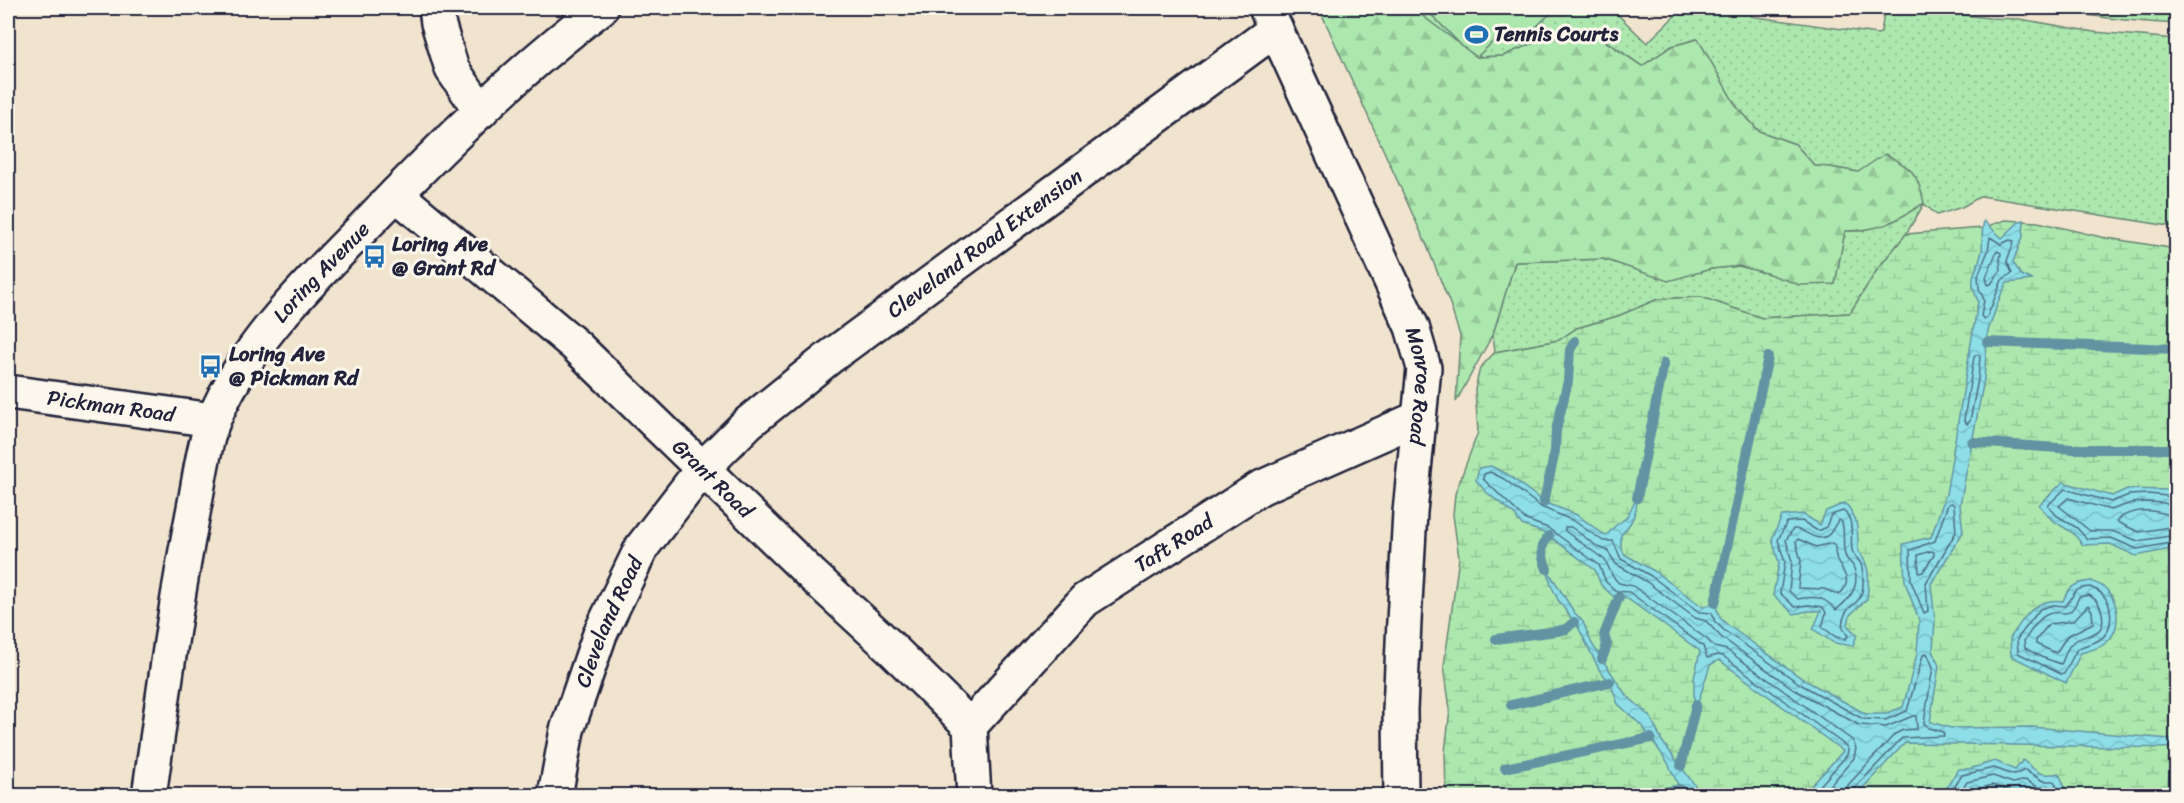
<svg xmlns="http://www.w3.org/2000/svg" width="2184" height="803" viewBox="0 0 2184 803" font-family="Sriracha,sans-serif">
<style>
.grass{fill:url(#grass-dots);stroke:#678574;stroke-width:1.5}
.forest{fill:url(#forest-firs);stroke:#678574;stroke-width:1.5}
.wetland{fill:url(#wetland-marsh);stroke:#678574;stroke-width:1.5}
.park{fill:#ace8ae;stroke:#678574;stroke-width:1.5}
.water{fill:url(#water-waves);stroke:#6293a2;stroke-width:1.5}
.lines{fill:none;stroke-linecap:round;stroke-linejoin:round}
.shore{stroke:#4d6d80;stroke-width:1.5}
.stream{stroke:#6293a2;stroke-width:10}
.minor-casing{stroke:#22223b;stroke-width:38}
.trunk-casing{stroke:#22223b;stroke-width:38}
.minor{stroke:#fbf7ec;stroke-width:33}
.trunk{stroke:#fbf7ec;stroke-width:33}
.labels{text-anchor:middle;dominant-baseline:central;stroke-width:6;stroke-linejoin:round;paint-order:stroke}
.poi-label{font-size:21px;font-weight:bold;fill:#22223b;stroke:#fbf7ec;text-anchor:start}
.street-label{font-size:21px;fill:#22223b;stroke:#fbf7ec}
</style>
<defs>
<pattern id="grass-dots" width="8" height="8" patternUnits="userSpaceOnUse" patternTransform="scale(1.5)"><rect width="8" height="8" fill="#ace8ae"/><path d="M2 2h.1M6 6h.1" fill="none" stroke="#94c797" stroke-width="1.8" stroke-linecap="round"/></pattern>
<pattern id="forest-firs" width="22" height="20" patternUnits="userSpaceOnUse" patternTransform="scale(1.5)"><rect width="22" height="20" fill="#ace8ae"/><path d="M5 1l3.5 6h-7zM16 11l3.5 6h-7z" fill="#94c797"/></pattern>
<pattern id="wetland-marsh" width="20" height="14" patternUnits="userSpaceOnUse" patternTransform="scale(1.5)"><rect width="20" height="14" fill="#ace8ae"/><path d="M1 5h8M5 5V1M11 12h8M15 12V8" fill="none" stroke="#94c797"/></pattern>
<pattern id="water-waves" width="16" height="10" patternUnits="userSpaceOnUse" patternTransform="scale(1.5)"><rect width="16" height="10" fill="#8ddee7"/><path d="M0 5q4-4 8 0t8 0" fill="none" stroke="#79bec7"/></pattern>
</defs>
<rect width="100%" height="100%" fill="#f1e4cf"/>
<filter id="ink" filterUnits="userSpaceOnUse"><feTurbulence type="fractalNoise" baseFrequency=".0167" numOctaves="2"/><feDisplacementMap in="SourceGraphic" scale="12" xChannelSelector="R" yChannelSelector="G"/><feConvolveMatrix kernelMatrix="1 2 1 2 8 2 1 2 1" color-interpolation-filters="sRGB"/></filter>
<g filter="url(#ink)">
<g class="grass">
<path d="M1412,8H1425L1462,46Z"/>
<path d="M1556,8H1611L1647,43L1683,8H1752L1751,16L1756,17L1878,34L1881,32L1885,8H1906L1989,18L2020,19L2094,32L2176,39V227L1981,196L1962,207L1937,215L1924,204L1906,234L1877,270L1850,313L1762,318L1701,297L1658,299L1618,316L1577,328L1559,340L1495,352L1493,334L1515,262L1604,259L1668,280L1711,269L1739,266L1766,273L1835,284L1845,231H1864L1858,172L1830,167L1815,166L1795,144L1759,131L1736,106L1698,39L1672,46L1642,66L1588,28L1561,31L1503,56L1477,57L1507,28L1521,41Z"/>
<path d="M2057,8H2176V24C2137,21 2096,19 2057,8Z"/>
</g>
<path class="forest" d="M1319,8H1412L1477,57L1503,56L1561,31L1588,28L1606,42L1642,66L1672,46L1698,39L1736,106L1759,131L1795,144L1815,166L1830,167L1858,172L1885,154C1912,168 1918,173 1924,203C1893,223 1882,230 1845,231L1835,284L1800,285L1766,273L1739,266L1711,269L1668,281L1604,259L1515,262L1493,334L1456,402L1460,336L1450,304L1427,246Z"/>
<path class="wetland" d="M2005,220L2038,222L2101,237L2176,249V795L1446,796L1445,752L1450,709L1444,666L1459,558L1453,515L1455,494L1478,432L1475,389L1480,368L1495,352L1559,340L1577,328L1618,316L1658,299L1701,297L1762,318L1850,313L1877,270L1906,234L1982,228Z"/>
<path class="park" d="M1425,8H1556L1521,41L1507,28L1477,57L1462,46Z"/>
<g class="water">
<path d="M2024,220L2023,236L2013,262L2021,275L2032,280L2007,283L2000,297L1988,331L1984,380L1960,505L1963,532L1931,584L1935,621L1933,650L1939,666L1930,722L1951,728L2032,727L2170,739L2176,744V748L1905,743L1856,795H1803L1843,751L1719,660L1710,665L1699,700L1694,706V679L1700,651L1625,597H1614L1601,585L1595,570L1545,533L1522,525L1513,513L1486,492L1476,480L1479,468L1491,466L1507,474L1544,502L1577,515L1606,536L1615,526L1626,518L1637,498C1637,514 1631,524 1621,535V546L1624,554L1654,571L1703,607L1715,603L1720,618L1729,626L1803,679L1866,714H1884L1903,707L1917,654L1919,620L1905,582L1903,544L1931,537L1946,494L1978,301C1966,274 1978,273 1982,250C1983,240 1981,230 1984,221L2002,238L2020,221Z"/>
<path d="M2063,482L2112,496L2127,489L2171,490L2176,497V548L2136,556L2110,544L2083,545L2073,533L2052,520L2039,505Z"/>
<path d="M1845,503C1859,517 1858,533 1858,551C1871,565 1869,581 1867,599L1850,615L1848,626L1857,635L1853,646L1834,643L1813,629L1821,611H1808L1794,614L1773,595L1779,563L1772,539L1782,516L1803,514L1820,525L1826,511Z"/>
<path d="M1547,569L1574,612L1583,622L1592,644L1626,695L1650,716L1662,741L1702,795H1686L1680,789L1668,763L1643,727L1618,704L1610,682L1600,671L1578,627L1558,600L1551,585Z"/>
<path d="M2091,581C2096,583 2104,586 2107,590C2121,606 2121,633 2103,645C2097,649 2088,651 2081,653L2066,683L2011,656L2010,638C2025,617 2034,597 2063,601C2069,586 2075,583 2091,581Z"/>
<path d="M2023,760C2037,772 2040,777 2059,773L2068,795H1942L1958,769H1969L1995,761L2015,770Z"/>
</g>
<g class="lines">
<g class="shore">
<path d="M1990,237L2001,244L2010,240L2014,241L2007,261L2012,273L2002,280L1987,317L1984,319L1981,316L1984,300L1979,288L1978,276L1988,251Z"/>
<path d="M1997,251L2001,253L2000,261L2001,270L1991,284L1988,285L1986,277Z"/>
<path d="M1978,354L1980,357L1978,379L1970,421L1967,424L1964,420L1974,357Z"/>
<path d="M2176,500L2167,496L2148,494L2129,495L2111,502L2065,489L2048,505L2056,515L2077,528L2087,539L2111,538L2137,549L2176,542"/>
<path d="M1952,503L1954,505L1956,532L1926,583L1928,611L1924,613L1911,581L1910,550L1935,541L1948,504Z"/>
<path d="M2176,507L2164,503L2148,502L2131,503L2111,510L2068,498L2059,506L2090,531H2112L2138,541L2176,535"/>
<path d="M1843,511C1855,518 1850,538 1852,550C1853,556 1857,557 1860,562C1864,570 1864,587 1861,595C1856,608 1845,603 1842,626L1848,636L1845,639L1836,637L1822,627L1826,613L1823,607L1809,605L1795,607L1780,593L1785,562L1778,540L1787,522L1802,521L1816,530H1821L1826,527L1831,515Z"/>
<path d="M2176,516C2169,516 2164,513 2158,512C2144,509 2126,511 2117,521L2119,523L2139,532L2176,526"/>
<path d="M1839,520L1842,522C1845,533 1842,544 1845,555C1846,560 1851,562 1853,566C1862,585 1849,600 1836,610C1823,596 1817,596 1798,599L1789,591L1792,562L1786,540L1793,529C1805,528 1814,543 1827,536C1833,532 1834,524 1839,520Z"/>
<path d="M1798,539L1816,547L1832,543L1835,545C1835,550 1835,555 1837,560C1843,574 1854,580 1839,595L1824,589L1798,588L1801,561L1796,542Z"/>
<path d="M1931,551L1934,552V555L1923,572L1919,573L1918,555Z"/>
<path d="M2090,587C2094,589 2100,591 2102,594C2114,606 2114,631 2099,640C2092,644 2084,645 2077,649L2064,674H2061L2018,653L2017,639L2040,609L2053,605L2065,606C2077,596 2068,589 2090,587Z"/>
<path d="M2089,595C2097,600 2100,604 2102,613C2107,639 2085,632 2072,643C2066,648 2065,658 2061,664L2041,657L2025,648L2024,641C2030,633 2036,620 2046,615C2063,606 2067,625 2079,597Z"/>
<path d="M2088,605L2092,611L2093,623L2067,636L2056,653L2036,644V640L2049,624L2073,621Z"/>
<path d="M1811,796L1847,755L1848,750L1846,746L1723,656L1718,655L1707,658L1703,646L1629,592L1616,591L1606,582L1599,565L1548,528L1526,520L1483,479L1484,474L1490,472L1504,479L1541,507L1574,521L1603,541H1613L1621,559L1651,576L1699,612L1712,613L1715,622L1725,631L1800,684L1863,719L1885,720L1907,711L1923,655L1927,653L1933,667L1924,723L1928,728L1943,732L1944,736L1902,738L1854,789L1852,796"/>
<path d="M1821,796L1854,758L1856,748L1852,740L1727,650L1714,647L1708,640L1633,586L1619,583L1613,577L1605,560L1565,531V527H1571L1598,547L1607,550L1616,564L1647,582L1695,618L1706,621L1721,637L1795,690L1859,725L1886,727L1913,716H1916L1917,729L1903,730L1895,734L1848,785L1845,796"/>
<path d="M1949,796L1962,775L1994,768L2014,775L2025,770L2043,781H2054L2061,796"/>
<path d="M1958,796L1967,782L1993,776L2013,783L2025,780L2040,788L2050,790L2053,796"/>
<path d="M1969,796L1972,791L1992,785L2012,792L2024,791L2034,796"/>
</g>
<g class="stream">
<path d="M1987,342L2176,349"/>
<path d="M1972,442L2073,449H2176"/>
<path d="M1637,498L1664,363"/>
<path d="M1544,502L1555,451L1556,430L1568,381L1570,350L1575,341"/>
<path d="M1547,569C1542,557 1539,545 1549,536"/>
<path d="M1715,603L1768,357"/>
<path d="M1496,639L1557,631L1566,629L1574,622"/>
<path d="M1602,659L1607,645L1604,635L1619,597"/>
<path d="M1511,705L1610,682"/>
<path d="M1681,766L1696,705"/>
<path d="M1505,768L1651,738"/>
<path d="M1647,796L1680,789"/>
</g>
<defs>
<g id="minor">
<path d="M436,8L438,23L452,69L481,111"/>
<path id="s1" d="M1266,8L1412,327L1424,368L1410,512L1404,621L1400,710L1401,796"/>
<path id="s2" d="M396,194L575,345L812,575L889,646L970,726L974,796"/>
<path id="s3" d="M8,392L213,420"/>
<path id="s4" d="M970,726L1085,600L1260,488L1418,418"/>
<path id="s5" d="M555,796L567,730L600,634L642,547L703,468L748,423L830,357L1276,29"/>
</g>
<g id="trunk">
<path id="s6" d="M149,796C163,699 175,603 194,508C199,482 204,442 214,419C244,346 308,284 363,228C438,150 515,73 601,8"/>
</g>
</defs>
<use href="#minor" class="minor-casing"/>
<use href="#trunk" class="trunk-casing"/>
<use href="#minor" class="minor"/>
<use href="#trunk" class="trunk"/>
</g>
</g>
<defs>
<symbol id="stadium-bare" viewBox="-9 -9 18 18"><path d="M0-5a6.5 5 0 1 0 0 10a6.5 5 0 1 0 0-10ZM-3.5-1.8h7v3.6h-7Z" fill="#1f6fb2" stroke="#fbf7ec" stroke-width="2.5" paint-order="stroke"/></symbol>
<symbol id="bus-bare" viewBox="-9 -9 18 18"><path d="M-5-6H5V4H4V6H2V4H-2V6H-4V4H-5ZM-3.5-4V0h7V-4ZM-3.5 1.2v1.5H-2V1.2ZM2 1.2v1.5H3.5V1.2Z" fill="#1f6fb2" stroke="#fbf7ec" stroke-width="2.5" paint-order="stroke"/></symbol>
</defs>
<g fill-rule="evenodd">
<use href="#stadium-bare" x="1460" y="18" width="33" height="33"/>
<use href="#bus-bare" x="358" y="240" width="33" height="33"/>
<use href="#bus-bare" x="194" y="350" width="33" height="33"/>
</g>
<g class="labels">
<g class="poi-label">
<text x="1494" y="34">Tennis Courts</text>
<text x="392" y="244">Loring Ave<tspan x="392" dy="24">@ Grant Rd</tspan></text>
<text x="229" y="354">Loring Ave<tspan x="229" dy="24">@ Pickman Rd</tspan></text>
</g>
<g class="street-label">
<text stroke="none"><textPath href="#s5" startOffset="726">Cleveland Road Extension</textPath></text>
<text stroke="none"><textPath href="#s6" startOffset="566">Loring Avenue</textPath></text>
<text stroke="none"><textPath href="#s1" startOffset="411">Monroe Road</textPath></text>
<text stroke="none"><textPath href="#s3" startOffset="104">Pickman Road</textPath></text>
<text stroke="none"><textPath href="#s2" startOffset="426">Grant Road</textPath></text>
<text stroke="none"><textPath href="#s4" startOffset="276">Taft Road</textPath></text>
<text stroke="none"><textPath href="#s5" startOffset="183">Cleveland Road</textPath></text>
</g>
</g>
<rect width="2184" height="803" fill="none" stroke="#fbf7ec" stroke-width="30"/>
<rect x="15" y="15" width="2154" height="773" fill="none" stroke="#22223b" stroke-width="2" filter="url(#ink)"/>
</svg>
